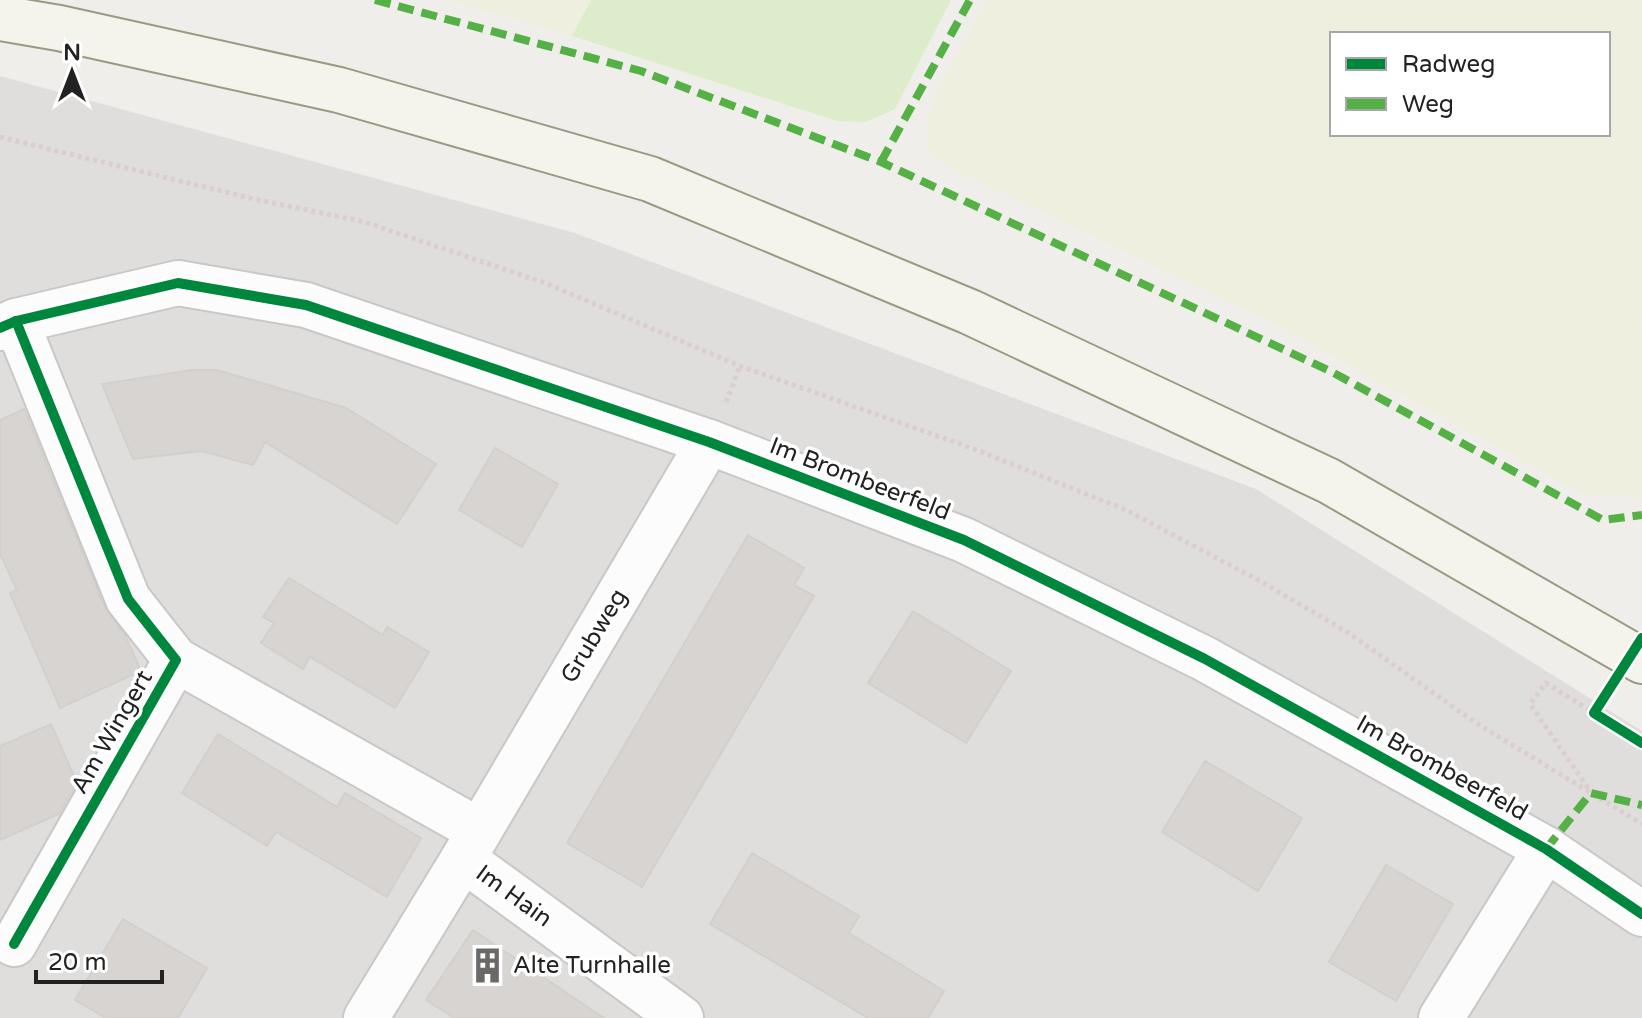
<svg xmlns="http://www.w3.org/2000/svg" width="1642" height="1018" viewBox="0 0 1642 1018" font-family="'Varela Round',sans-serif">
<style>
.residential{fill:#dfdedc}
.farmland{fill:#efefdf;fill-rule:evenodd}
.grass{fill:#ddeccb}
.building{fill:#d7d4d2;stroke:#d3d0cc;stroke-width:2}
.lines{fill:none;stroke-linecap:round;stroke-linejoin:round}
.minor-casing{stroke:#c9c8c7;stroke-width:48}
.secondary-casing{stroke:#999a82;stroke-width:48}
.path{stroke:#dccecd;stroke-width:5;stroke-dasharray:4 4;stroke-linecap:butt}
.minor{stroke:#fdfcfc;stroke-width:44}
.secondary{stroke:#f4f4ed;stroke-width:44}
.quiet{stroke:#55b145;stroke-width:8;stroke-dasharray:16 8;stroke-linecap:butt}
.cycleway-casing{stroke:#fff;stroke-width:15}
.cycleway{stroke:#00873e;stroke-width:10}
.labels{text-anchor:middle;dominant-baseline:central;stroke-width:7;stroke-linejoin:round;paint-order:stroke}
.street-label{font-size:24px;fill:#222;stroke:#fff}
.poi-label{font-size:24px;fill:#222;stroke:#fff;text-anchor:start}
</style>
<rect width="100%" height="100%" fill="#f0eeeb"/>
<path class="residential" d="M0,76L575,233L1256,489L1642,731V1018H0Z"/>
<g class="farmland">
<path d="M447,0H591L572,36Z"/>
<path d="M987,0H1642V317L1638,323L1642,327V496H1585L1269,321L948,167L931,154L926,127L934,97ZM1608,34V134H1332V34Z"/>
</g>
<path class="grass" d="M591,0H951L895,109L866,122L837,121L572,36Z"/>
<g class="building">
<path d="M192,370H217L346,408L436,464L397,524L265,442L253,465L202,451L133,459L102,384Z"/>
<path d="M24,409L105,608L126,637L141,671L60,708L10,593L17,590L0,554V420Z"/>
<path d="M495,448L558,484L522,547L459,510Z"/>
<path d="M748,535L804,568L794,585L814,596L642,887L567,843Z"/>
<path d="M289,578L383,635L387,627L429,652L395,708L310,657L303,669L261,643L274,623L263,617Z"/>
<path d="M913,611L1011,671L966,743L868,683Z"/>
<path d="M51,724L77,783L59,814L0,840V746Z"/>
<path d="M218,734L337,807L345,793L421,838L387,897L276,832L267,846L182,793Z"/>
<path d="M1205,761L1302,818L1258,891L1162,832Z"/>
<path d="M752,853L859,916L849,933L944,991L928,1018H868L710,924Z"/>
<path d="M1386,865L1453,904L1396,1001L1329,962Z"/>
<path d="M123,919L207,968L178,1018H106L75,1000Z"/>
<path d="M473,930L604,1018H454L426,1000Z"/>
</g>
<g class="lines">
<defs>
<g id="minor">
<path d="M0,328L16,321L178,283L306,305L709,442L964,540L1205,659L1546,849L1642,914"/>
<path d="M176,660L478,830"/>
<path d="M463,859L681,1018"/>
<path d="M14,944L176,660L128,599L16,321"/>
<path d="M366,1018L463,859L709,442"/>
<path d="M1441,1018L1546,849"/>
</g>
<path id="secondary" d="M0,18L59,28L339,90L650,179L970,312L1329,481L1642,661"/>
</defs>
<use href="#minor" class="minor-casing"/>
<use href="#secondary" class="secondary-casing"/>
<g class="path">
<path d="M0,137L254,199L365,222L545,283L740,366L977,450L1126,510L1260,581L1347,632L1476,723L1642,824"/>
<path d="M726,402L740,366"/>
<path d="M1588,788L1530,704L1546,683L1594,713"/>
</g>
<use href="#minor" class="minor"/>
<use href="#secondary" class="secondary"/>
<g class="quiet">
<path d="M375,0L641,71L881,162L1332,372L1603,520L1642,515"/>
<path d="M881,162L970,0"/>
<path d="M1546,849L1591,793L1642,805"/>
</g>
<defs>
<g id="cycleway">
<path d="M0,328L16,321L178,283L306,305L709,442L964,540L1205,659L1546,849L1642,914"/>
<path d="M1642,638L1594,713L1642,743"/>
<path d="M14,944L176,660L128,599L16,321"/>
</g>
</defs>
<use href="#cycleway" class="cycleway-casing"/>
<use href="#cycleway" class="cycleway"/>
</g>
<defs>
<symbol id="building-bare" viewBox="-9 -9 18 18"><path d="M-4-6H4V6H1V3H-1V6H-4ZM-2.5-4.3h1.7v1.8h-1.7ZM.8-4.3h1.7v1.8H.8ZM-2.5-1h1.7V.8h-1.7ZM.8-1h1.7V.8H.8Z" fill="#6a6968" stroke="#fff" stroke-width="2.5" paint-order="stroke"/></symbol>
</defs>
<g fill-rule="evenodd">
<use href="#building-bare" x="462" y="940" width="51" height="51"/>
</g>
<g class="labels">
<g class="street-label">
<text transform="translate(860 479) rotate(21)">Im Brombeerfeld</text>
<text transform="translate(594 636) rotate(-59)">Grubweg</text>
<text transform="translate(112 732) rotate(-60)">Am Wingert</text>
<text transform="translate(1442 768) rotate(29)">Im Brombeerfeld</text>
<text transform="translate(514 896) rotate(36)">Im Hain</text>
</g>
<g class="poi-label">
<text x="513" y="965">Alte Turnhalle</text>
</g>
</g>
<rect x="1330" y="32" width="280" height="104" fill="#ffffff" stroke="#a7a7a7" stroke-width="2"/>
<rect x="1346" y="58" width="40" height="12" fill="#00873e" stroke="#a7a7a7" stroke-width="2"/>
<text x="1402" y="72" font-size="24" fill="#222222">Radweg</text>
<rect x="1346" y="98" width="40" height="12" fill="#55b145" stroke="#a7a7a7" stroke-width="2"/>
<text x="1402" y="112" font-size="24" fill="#222222">Weg</text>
<g transform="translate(72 72)" stroke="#ffffff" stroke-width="6" paint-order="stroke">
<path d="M0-6L14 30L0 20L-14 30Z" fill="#222222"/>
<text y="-12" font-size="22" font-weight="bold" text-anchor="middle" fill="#222222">N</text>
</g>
<path d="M36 970v12h126v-12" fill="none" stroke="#222222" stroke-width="4"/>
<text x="48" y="970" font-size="24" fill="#222222" stroke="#ffffff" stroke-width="6" paint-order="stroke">20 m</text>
</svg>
